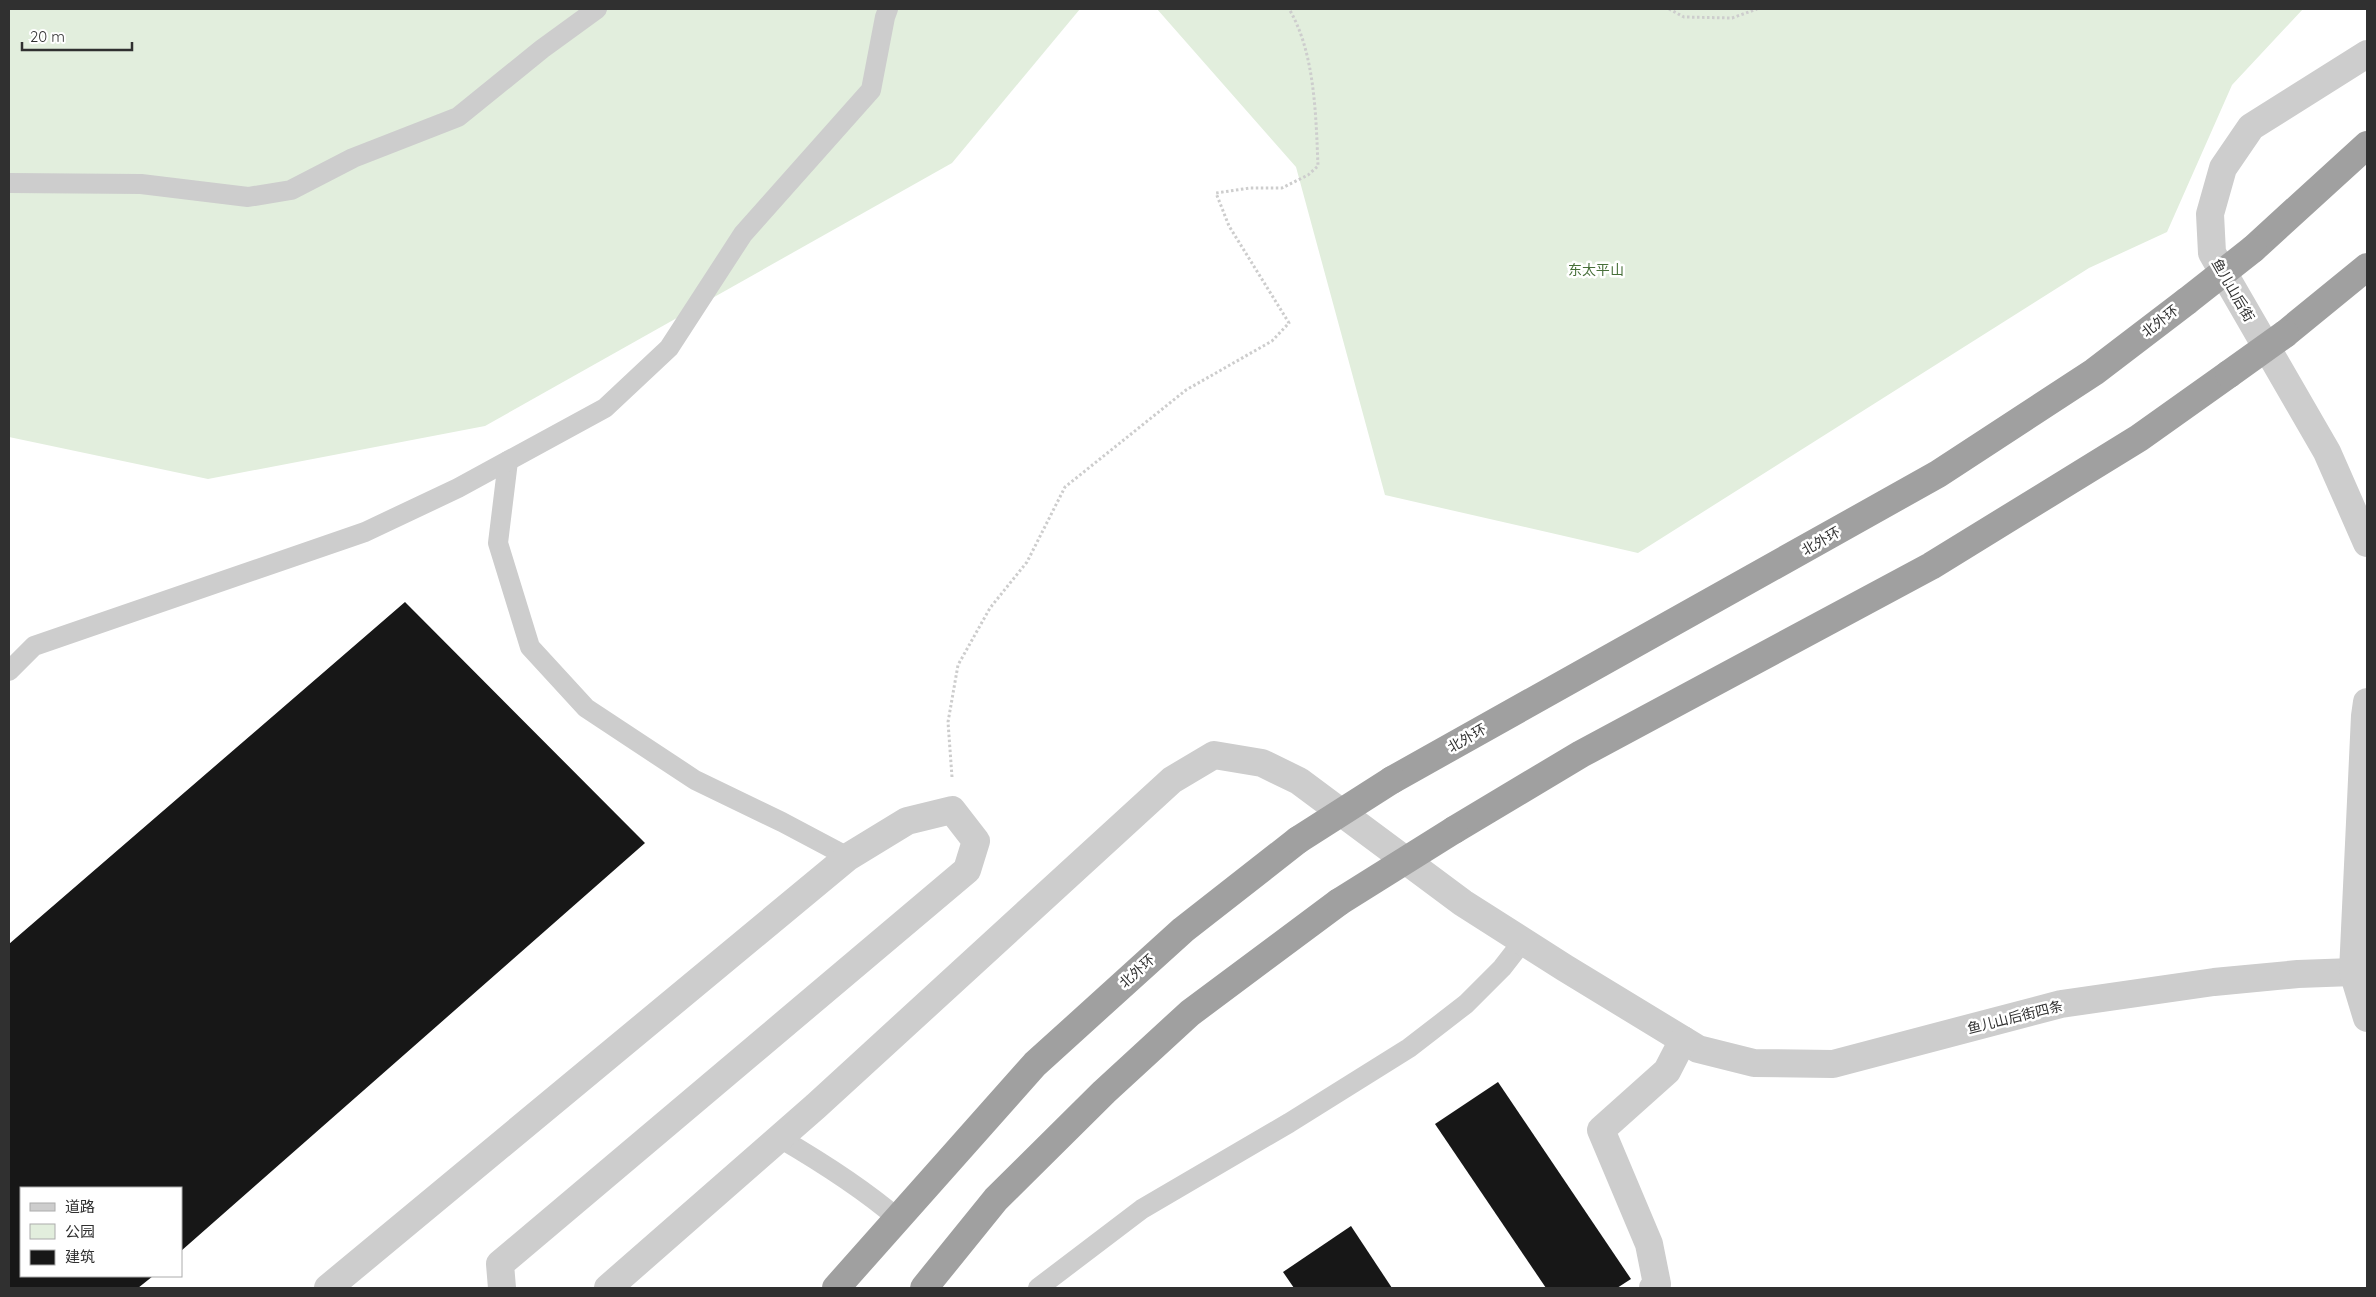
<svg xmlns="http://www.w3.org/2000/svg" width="2376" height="1297" viewBox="0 0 2376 1297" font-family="Quicksand,'Noto Sans SC',sans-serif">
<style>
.green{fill:#e2eedd}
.building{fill:#171717}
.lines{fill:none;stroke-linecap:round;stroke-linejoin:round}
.path{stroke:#cdcdcd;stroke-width:3;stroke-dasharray:2.5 2.5;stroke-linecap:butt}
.service{stroke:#cdcdcd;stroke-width:20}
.minor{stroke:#cdcdcd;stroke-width:28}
.tertiary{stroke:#cdcdcd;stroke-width:28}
.trunk{stroke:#a0a0a0;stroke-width:28}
.trunk-bridge{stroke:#a0a0a0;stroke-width:28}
.labels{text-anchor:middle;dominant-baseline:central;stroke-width:5;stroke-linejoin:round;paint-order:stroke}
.park-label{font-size:14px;fill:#476f39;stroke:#fff}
.street-label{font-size:14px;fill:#303030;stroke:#fff}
</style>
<rect width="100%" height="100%" fill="#fff"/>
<g class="green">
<path d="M9,9H1080L952,163L485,426L208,479L9,437Z"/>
<path d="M1157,9H2303L2232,85L2167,232L2089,268L1638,553L1385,495L1296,167Z"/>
</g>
<g class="building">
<path d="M405,602L645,843L181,1251V1188H21V1276H153L138,1288H9V944Z"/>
<path d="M1498,1082L1631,1279L1617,1288H1546L1435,1124Z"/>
<path d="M1351,1226L1392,1288H1294L1283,1272Z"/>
</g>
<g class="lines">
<g class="path">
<path d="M1669,9L1684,17L1732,18L1757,9"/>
<path d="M952,777L948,722L958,665L990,608L1027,562L1065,487L1186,390L1272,341L1289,323L1229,226L1216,193L1250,188H1282L1308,175L1318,166C1316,117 1315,52 1289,9"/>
</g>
<g class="service">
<path d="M9,183L141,184L248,197L291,190L353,158L458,117L542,49L597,9"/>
<path d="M508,461L498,543L530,647L586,708L695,780L782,822L848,857"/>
<path d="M9,671L34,646L365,532L458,488L605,408L669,348L743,234L871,90L885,17L888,9"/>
<path d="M780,1138C821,1162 861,1187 897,1218"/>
<path d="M1038,1288L1142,1209L1289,1123L1409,1048L1466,1004L1502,968L1523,941"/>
</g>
<g class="minor">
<path d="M328,1288L848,857L907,821L952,810L976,841L967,870L500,1264L502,1288"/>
<path d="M608,1288L816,1106L1172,780L1214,755L1262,763L1299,781L1463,903L1565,968L1698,1049L1754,1063L1833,1064L2061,1004L2214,982L2298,974L2353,972"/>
<path d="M1653,1288L1657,1284L1649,1244L1601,1130L1667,1071L1683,1040"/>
</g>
<g class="tertiary">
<path d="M2367,54L2251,127L2223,168L2210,214L2212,253L2327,452L2367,543"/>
<path d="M2367,702L2365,716L2353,972L2367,1018"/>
</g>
<g class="trunk">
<path d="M2253,249L2367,145"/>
<path d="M2285,334L2367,267"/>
<path d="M1392,780L1938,474L2094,372L2187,301"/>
<path d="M1454,830L1581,754L1931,566L2139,438L2229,374"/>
<path d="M836,1288L1035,1064L1183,930L1298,840"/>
<path d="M924,1288L996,1199L1104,1092L1190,1013L1339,902"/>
</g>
<g class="trunk-bridge">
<path d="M2187,301L2253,249"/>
<path d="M2229,374L2285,334"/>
<path d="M1298,840L1392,780"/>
<path d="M1339,902L1454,830"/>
</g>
</g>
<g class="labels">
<g class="park-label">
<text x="1596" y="270">东太平山</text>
</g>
<g class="street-label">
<text transform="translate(2233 290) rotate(60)">鱼儿山后街</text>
<text transform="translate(2160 321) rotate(-38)">北外环</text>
<text transform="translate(1821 541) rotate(-30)">北外环</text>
<text transform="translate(1467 738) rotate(-30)">北外环</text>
<text transform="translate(1137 971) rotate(-42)">北外环</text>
<text transform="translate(2015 1017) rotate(-14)">鱼儿山后街四条</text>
</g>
</g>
<rect width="2376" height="1297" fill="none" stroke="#303030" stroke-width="20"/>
<rect x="20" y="1187" width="162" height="90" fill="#ffffff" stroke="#acacac"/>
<rect x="30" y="1203" width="25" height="8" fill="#cdcdcd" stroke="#acacac"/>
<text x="65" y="1212" font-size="15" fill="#303030">道路</text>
<rect x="30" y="1224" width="25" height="15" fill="#e2eedd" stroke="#acacac"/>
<text x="65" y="1237" font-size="15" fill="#303030">公园</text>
<rect x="30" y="1250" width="25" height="15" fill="#171717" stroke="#acacac"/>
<text x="65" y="1262" font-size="15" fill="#303030">建筑</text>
<path d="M22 42v8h110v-8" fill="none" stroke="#303030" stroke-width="2.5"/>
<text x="30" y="42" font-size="15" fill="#303030" stroke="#ffffff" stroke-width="4" paint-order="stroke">20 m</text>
</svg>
